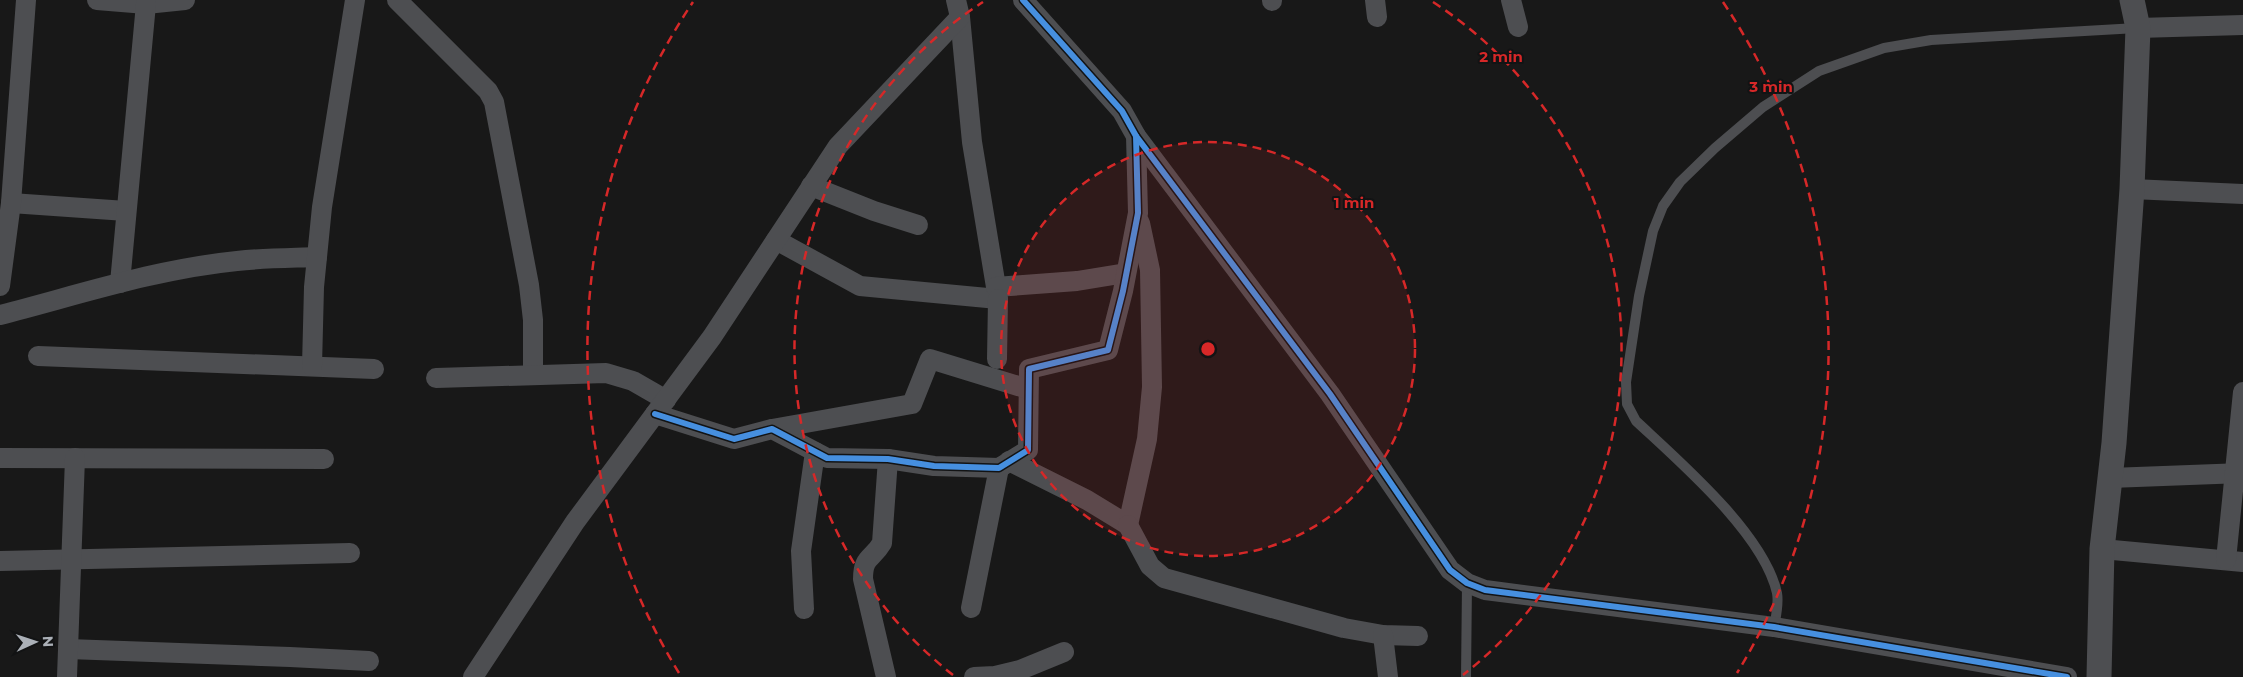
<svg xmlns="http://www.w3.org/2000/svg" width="2243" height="677" viewBox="0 0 2243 677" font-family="Montserrat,sans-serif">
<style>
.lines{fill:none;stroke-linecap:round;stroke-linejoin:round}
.service{stroke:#4d4e51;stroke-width:10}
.minor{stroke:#4d4e51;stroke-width:20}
.tertiary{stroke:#4d4e51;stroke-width:25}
.cycleway-casing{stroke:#121314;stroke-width:9}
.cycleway{stroke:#468fdf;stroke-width:6}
.ring{fill:none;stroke:#d62828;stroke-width:2.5;stroke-dasharray:9 6}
.centre{fill:#d62828;stroke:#121314;stroke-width:2.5}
.ring-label{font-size:15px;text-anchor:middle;font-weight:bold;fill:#d62828;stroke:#121314;stroke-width:4;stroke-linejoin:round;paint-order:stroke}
</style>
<rect width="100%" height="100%" fill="#181818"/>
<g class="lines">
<g class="service">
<path d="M1774,627C1776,616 1779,604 1777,593C1764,534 1680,462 1636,421L1627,404L1626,382L1639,296L1653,231L1663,206L1680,182L1715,148L1763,107L1819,71L1884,48L1931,40L2137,28"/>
<path d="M1466,677L1467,583"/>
</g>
<g class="minor">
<path d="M97,0L146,4L185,0"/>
<path d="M397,0L488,91L494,102L529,285L533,320V375"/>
<path d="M1272,0V1"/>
<path d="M1375,0L1377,17"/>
<path d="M1511,0L1518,27"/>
<path d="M2138,28L2243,25"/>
<path d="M1136,136L1330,394L1450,570L1467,583L1485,590L1774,627L2067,677"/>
<path d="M811,186L874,211L918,225"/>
<path d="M2132,189L2243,194"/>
<path d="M11,203L126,211"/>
<path d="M776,240L860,286L998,299L972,142L960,17"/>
<path d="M120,283L146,4"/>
<path d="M0,286L11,203L26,0"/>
<path d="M996,287L1077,281L1126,273"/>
<path d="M0,315C78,295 156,269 237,261C263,258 290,258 317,257"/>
<path d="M38,356L374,369"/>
<path d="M997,359L998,299"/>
<path d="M312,366L314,287L322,207L355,0"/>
<path d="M436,378L606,373L633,381L666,400"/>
<path d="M655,414L734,439L772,429L827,458L888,459L934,466L999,468L1028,450L1029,369L1108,350L1123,291L1138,213L1136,136L1122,111L1023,0"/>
<path d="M772,429L912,404L930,359L1028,389"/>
<path d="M0,458L324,459"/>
<path d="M1009,461L1087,500L1128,525L1147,439L1152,387L1150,270L1140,223"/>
<path d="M2110,478L2243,473"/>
<path d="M1128,525L1150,566L1164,578L1344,628L1383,635L1418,636"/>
<path d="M2102,549L2243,562"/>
<path d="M2226,560L2243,392"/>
<path d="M0,561L350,553"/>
<path d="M971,608L999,468"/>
<path d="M804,609L801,551L815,452"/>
<path d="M1383,635L1388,677"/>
<path d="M68,649L290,657L369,661"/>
<path d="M67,677L75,458"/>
<path d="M473,677L575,522L712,337L838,146L960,17L956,0"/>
<path d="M886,677L863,579C863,556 872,560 882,543L888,459"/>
<path d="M974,677L995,676L1020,670L1064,652"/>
</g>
<path class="tertiary" d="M2099,677L2102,549L2114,443L2132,189L2138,28L2132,0"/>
<defs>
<g id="cycleway">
<path d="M1136,136L1330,394L1450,570L1467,583L1485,590L1774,627L2067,677"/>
<path d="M655,414L734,439L772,429L827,458L888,459L934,466L999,468L1028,450L1029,369L1108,350L1123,291L1138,213L1136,136L1122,111L1023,0"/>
</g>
</defs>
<use href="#cycleway" class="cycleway-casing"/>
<use href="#cycleway" class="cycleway"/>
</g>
<circle cx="1208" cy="349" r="207" fill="#d62828" fill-opacity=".12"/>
<g class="ring">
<circle cx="1208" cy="349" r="207"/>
<path d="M953 675A414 414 0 0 1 983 2M1433 2A414 414 0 0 1 1463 675"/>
<path d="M679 673A621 621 0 0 1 693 2M1723 2A621 621 0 0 1 1737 673"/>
</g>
<circle cx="1208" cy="349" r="8" class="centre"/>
<g class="ring-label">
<text x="1501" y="62">2 min</text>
<text x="1771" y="92">3 min</text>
<text x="1354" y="208">1 min</text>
</g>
<g transform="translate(35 642) rotate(87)" stroke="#121314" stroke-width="4" paint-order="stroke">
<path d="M0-4L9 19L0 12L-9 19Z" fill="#abb0b7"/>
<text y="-8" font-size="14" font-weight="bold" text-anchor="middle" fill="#abb0b7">N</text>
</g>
</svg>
